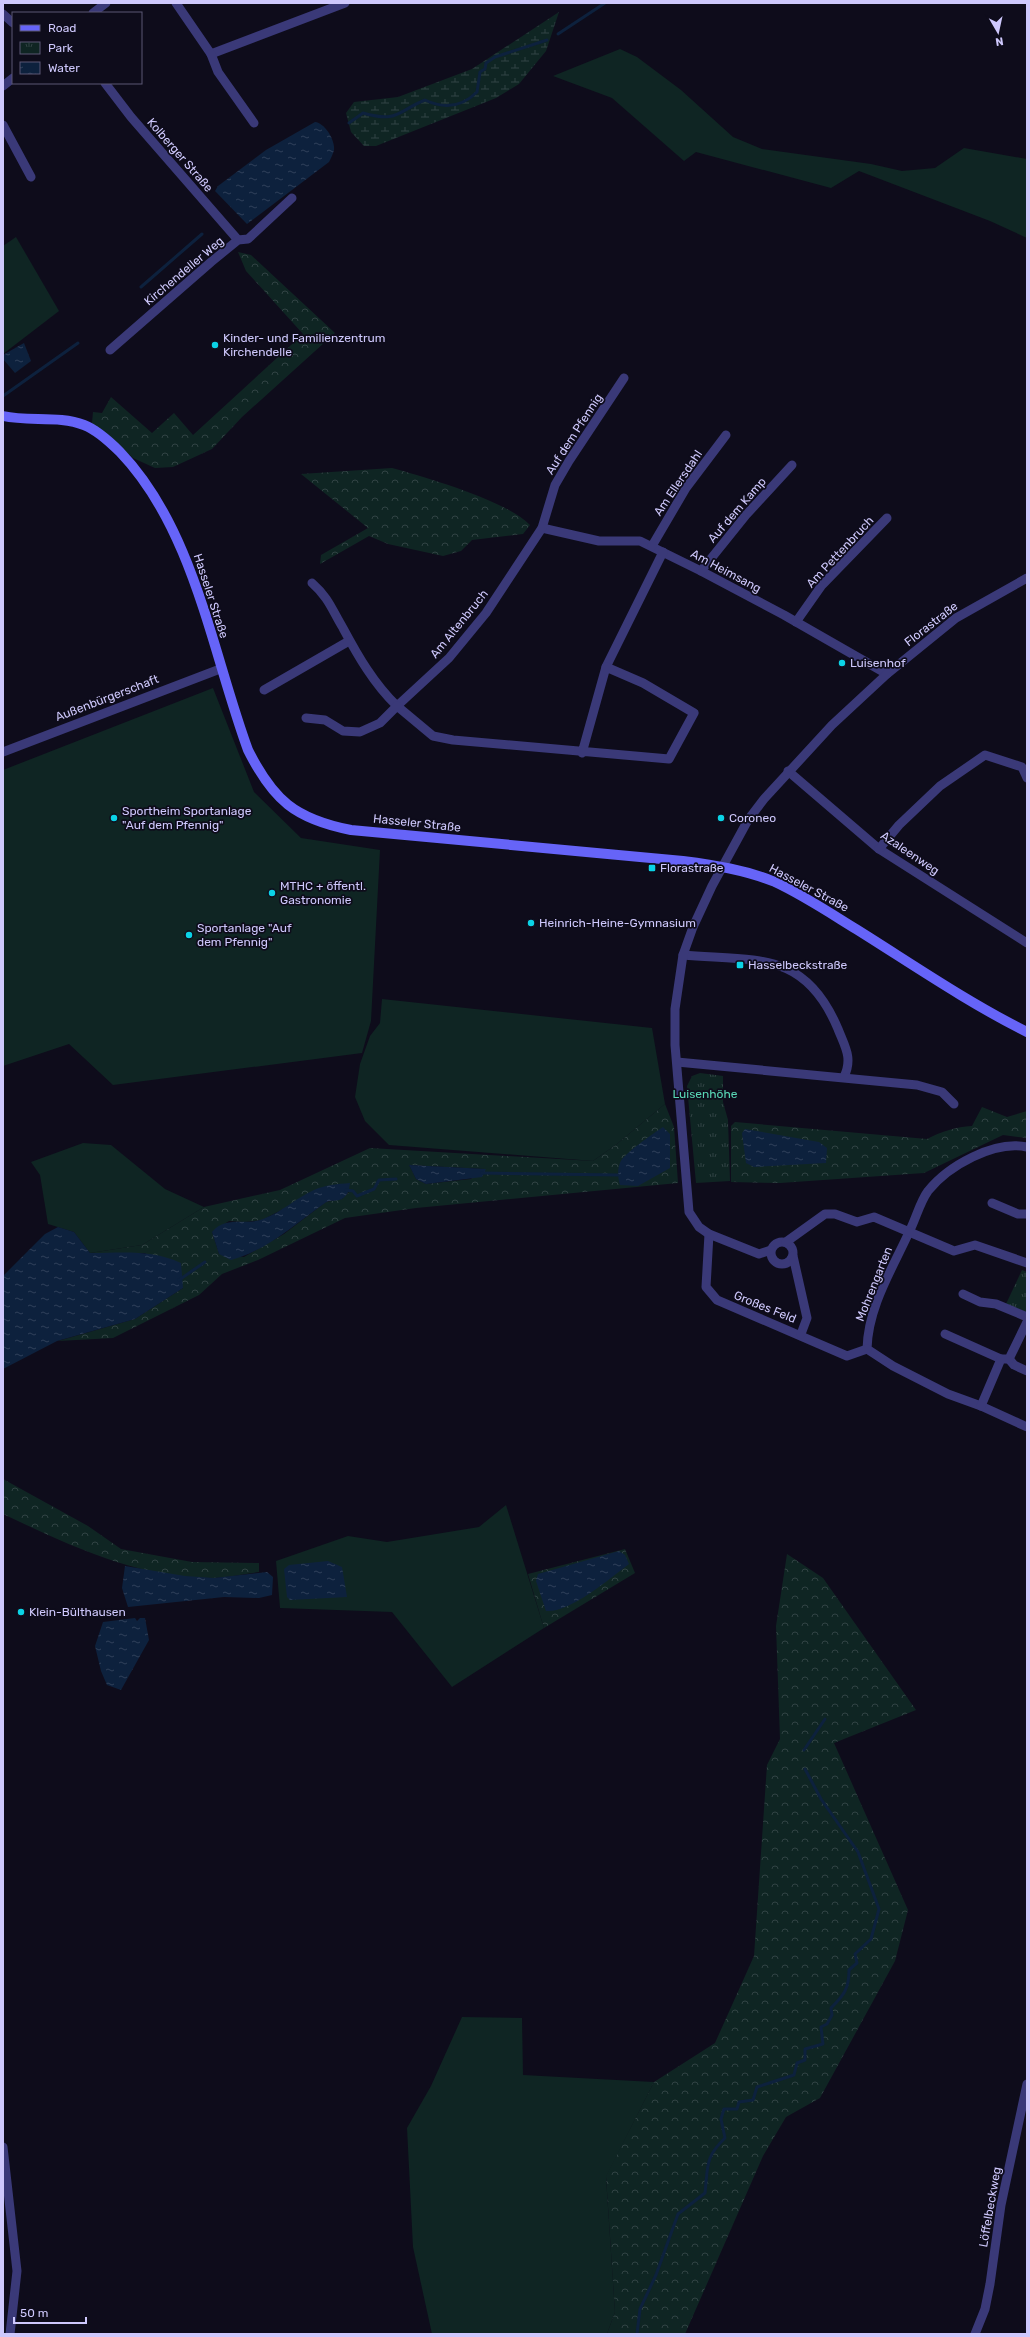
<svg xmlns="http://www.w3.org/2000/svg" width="1030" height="2337" viewBox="0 0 1030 2337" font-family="Rubik,sans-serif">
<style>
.green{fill:#0f2523}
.forest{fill:url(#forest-crowns);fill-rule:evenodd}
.wetland{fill:url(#wetland-marsh)}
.park{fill:url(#park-tufts)}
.water{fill:url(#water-ripples)}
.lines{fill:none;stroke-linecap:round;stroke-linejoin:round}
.stream{stroke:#0d213d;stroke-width:3}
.street{stroke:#3a3978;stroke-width:9}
.secondary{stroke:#6664f8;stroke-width:10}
.poi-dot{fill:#0bd3e6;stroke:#0e0c1b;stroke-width:1.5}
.labels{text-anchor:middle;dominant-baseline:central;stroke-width:3.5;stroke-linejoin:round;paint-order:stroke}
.street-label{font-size:12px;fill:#cec8fc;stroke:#0e0c1b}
.poi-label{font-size:12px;fill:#cec8fc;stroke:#0e0c1b;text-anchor:start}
.park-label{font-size:12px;fill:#59d7b6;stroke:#0e0c1b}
</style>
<defs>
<pattern id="forest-crowns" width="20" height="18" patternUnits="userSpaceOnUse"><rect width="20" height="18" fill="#0f2523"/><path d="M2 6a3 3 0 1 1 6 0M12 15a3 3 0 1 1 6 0" fill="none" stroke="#314344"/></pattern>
<pattern id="wetland-marsh" width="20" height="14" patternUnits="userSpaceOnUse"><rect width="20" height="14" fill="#0f2523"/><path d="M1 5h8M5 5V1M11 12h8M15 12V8" fill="none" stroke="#314344"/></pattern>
<pattern id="park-tufts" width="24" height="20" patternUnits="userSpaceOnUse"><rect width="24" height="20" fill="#0f2523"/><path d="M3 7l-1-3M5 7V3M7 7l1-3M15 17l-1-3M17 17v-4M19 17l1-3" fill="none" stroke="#314344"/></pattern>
<pattern id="water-ripples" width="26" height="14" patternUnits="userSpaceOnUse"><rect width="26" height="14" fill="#0d213d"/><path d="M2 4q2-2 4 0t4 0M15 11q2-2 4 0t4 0" fill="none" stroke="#2f405a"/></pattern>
</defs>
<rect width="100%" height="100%" fill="#0e0c1b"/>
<g class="green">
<path d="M620,49L637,57L681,90L733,137L762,149L871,164L902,171L935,168L964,148L1027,159V238L990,221L859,171L831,188L696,152L684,161L612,98L553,76Z"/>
<path d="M16,237L59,311L3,354V246Z"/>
<path d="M213,688L254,792L301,838L380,850L371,1021L362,1053L113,1085L69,1044L3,1066V770Z"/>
<path d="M382,999L652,1028L665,1104L617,1144L593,1161L389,1145L365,1121L355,1097L360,1064L370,1036L380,1023Z"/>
<path d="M83,1143L111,1145L165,1189L204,1207L142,1245L90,1253L74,1232L48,1224L40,1175L31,1162Z"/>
<path d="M506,1505L544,1628L452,1687L392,1612L280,1608L276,1561L348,1536L387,1542L479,1527Z"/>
<path d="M462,2017L522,2018L523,2075L654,2082L606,2177L615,2312L607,2334H432L413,2247L407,2128L431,2086Z"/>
</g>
<g class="forest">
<path d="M238,252L251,255L335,333L242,417L212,449L173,467L155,468L133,458L92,423L93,412L102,413L111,397L152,433L174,413L193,435L303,334L246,271Z"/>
<path d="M392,468C428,478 505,500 530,525L523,534L472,540L461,551L443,556L388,544L369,536L320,564L321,555L368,528L301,474Z"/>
<path d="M665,1104L674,1127L678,1183L416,1208L345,1218L258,1260L222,1274L199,1295L113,1338L58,1341L135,1319L183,1288L145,1253H90L142,1245L204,1207L280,1190L370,1148L593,1161L617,1144ZM409,1165L485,1169L471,1179L426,1184L416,1179ZM349,1192L342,1199L326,1202L284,1234L244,1257L219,1254L212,1232L229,1221L244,1222L262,1220L283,1209Z"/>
<path d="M982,1107L1007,1117L1027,1111V1138L1003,1135L924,1173L780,1183L731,1182V1126L735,1122L927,1139C942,1131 956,1127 972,1126Z"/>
<path d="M3,1479L88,1526L121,1549L192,1562L259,1563V1572C244,1574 229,1577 214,1578C137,1578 71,1546 3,1514Z"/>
<path d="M625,1549L635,1573L544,1628L528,1574Z"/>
<path d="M787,1554L823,1578L916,1710L834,1743L908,1910L895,1961L820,2098L786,2117L763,2156L685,2334H607L615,2312L606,2176L654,2082L715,2043L754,1956L767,1765L780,1739L776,1626Z"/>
</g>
<path class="wetland" d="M559,12L546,51L519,84L496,98L376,146H364L351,132L346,113L354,102L398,97L472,69Z"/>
<g class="park">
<path d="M700,1073L723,1076V1102L728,1120L730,1181L696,1183L687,1086L692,1076Z"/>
<path d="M1022,1270L1027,1272L1026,1312L1006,1304Z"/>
</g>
<g class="water">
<path d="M315,122C325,123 335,140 334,150C333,154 331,158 329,162L247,224L215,191L218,186L266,150Z"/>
<path d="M24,343L31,361L15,373L3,359V355Z"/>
<path d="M663,1127L670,1134V1168L638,1186L620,1185C618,1178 617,1170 620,1163C623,1154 654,1133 663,1127Z"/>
<path d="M745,1129L819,1142L827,1148L826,1163L754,1167L746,1163L742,1133Z"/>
<path d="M409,1165L486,1169L482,1177L426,1184L416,1179Z"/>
<path d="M350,1183C349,1190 348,1195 342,1199C337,1202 330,1199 325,1203C295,1224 266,1251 231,1260L219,1254L212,1232C226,1215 245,1226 263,1219C282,1212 296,1198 314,1190C325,1185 338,1184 350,1183Z"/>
<path d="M58,1227L74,1232L90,1253C123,1253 151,1249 181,1263L183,1288L135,1319L57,1341L3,1369V1276L45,1234Z"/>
<path d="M619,1551L625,1555L629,1564C609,1579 570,1613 546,1611L536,1581L538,1574Z"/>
<path d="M328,1561L342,1567L347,1597L290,1600L287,1597L284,1569L289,1565Z"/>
<path d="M125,1566L185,1576L214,1578L267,1572L273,1577L272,1595L259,1598L224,1597L128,1607L122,1588Z"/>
<path d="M135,1618L137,1621L140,1618H145L149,1640L121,1690L107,1685L101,1671L95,1646L103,1622Z"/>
</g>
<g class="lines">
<g class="stream">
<path d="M558,34L605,3"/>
<path d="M349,123L363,113C398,123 396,112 425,100C444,109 462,107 477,92L480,72L485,69L486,63L495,57L547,40"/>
<path d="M141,287L202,234"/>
<path d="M3,396L78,343"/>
<path d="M482,1173L618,1175"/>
<path d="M346,1190L353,1191L357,1196L374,1189L379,1180L396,1179"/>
<path d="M179,1280L205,1262"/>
<path d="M804,1750L825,1719"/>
<path d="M637,2334L640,2309L656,2275L678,2214L705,2193C708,2166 705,2157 725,2138L721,2119L724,2109H737L739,2102L753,2100L757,2087L794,2075L797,2063L805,2060V2049L823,2044L821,2027L827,2024L832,2015L831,2008C844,1995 849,1989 849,1970L857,1963L855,1954L871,1939L879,1909L858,1852L821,1799L805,1769"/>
</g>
<g class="street">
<path d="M176,3L211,54L345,3"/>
<path d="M93,13L106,3"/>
<path d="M3,14L13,23"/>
<path d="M211,54L218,72L254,123"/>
<path d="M105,83L131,117L238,240"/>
<path d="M3,86L13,78"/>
<path d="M3,125L31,177"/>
<path d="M110,350L211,262L238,240L248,239L292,198"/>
<path d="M542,528L599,541H640L701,571L784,615L887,674"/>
<path d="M652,546L686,488L726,435"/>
<path d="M701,571L746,515L792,465"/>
<path d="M312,583C329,598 332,610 343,628C358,656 374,684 397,706L449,658L486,613L542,528L555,485L569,461L624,378"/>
<path d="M796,622L822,585L887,518"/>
<path d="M606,667L663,552"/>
<path d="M264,690L349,641"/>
<path d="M306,718L325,720L343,731L360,732L380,723L397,706L433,736L453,740L669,759L694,713L643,683L606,667L582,753"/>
<path d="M3,752L220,669"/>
<path d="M788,771L879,849L1027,943"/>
<path d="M879,849L899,825L940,786L985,755L1022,767L1027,778"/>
<path d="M683,955C756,961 805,950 838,1029C845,1047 853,1058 844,1077"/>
<path d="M677,1062L917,1085L942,1092L954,1104"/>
<path d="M1027,1147C994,1140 948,1166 928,1191C920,1202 916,1218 910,1230C893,1268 868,1306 867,1349L893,1366L948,1394L981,1406L1027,1427"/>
<path d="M992,1203L1018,1214H1027"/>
<path d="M709,1234L706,1287L717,1300L847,1356L867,1349"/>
<circle cx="782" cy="1253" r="11"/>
<path d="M786,1242L825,1214H835L857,1222L874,1217L954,1251L975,1245L1027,1263"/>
<path d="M771,1250L759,1254L709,1234L699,1227L689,1212L675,1045V1009L683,955L693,927L712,886L748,820L764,799L832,725L887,674L956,618L1027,578"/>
<path d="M793,1256L807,1318L801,1334"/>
<path d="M963,1294L980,1302L996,1304L1027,1317"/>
<path d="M945,1334L1001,1359"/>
<path d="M1009,1359L1014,1365L1027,1371"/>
<path d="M981,1406L1001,1359H1009L1027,1322"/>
<path d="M3,2147L17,2271L10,2334"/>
<path d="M975,2334L985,2309L990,2284L1001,2205L1027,2084"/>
</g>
<path class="secondary" d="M3,416C29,422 59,415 84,425C97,430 110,442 120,452C194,529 212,652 248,750C273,800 295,819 351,830L683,861C714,865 746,870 775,882C803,895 830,913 856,929C912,964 967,1002 1027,1032"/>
</g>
<g class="poi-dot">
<circle cx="215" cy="345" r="4"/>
<circle cx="842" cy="663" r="4"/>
<circle cx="114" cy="818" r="4"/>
<circle cx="721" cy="818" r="4"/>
<rect x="648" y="864" width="8" height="8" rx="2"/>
<circle cx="272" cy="893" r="4"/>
<circle cx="531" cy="923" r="4"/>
<circle cx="189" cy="935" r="4"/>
<rect x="736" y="961" width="8" height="8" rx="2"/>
<circle cx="21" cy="1612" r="4"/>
</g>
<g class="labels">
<g class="street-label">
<text transform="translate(180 155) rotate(49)">Kolberger Straße</text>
<text transform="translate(184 271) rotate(-40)">Kirchendeller Weg</text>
<text transform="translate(574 434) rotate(-57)">Auf dem Pfennig</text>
<text transform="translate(678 483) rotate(-56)">Am Ellersdahl</text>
<text transform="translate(737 510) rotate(-49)">Auf dem Kamp</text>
<text transform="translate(840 552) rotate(-47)">Am Pettenbruch</text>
<text transform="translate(726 571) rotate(28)">Am Heimsang</text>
<text transform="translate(211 596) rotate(72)">Hasseler Straße</text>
<text transform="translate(459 624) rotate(-51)">Am Altenbruch</text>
<text transform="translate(931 624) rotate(-38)">Florastraße</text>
<text transform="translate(107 698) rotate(-21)">Außenbürgerschaft</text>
<text transform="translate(417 823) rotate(6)">Hasseler Straße</text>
<text transform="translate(910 853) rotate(34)">Azaleenweg</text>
<text transform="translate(809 888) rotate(28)">Hasseler Straße</text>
<text transform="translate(874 1284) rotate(-68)">Mohrengarten</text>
<text transform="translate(765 1307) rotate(22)">Großes Feld</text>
<text transform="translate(990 2207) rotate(-80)">Löffelbeckweg</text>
</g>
<g class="poi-label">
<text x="223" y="338">Kinder- und Familienzentrum<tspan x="223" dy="14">Kirchendelle</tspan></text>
<text x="850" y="663">Luisenhof</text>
<text x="122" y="811">Sportheim Sportanlage<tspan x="122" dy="14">"Auf dem Pfennig"</tspan></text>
<text x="729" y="818">Coroneo</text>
<text x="660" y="868">Florastraße</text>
<text x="280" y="886">MTHC + öffentl.<tspan x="280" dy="14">Gastronomie</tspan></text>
<text x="539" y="923">Heinrich-Heine-Gymnasium</text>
<text x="197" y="928">Sportanlage "Auf<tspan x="197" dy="14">dem Pfennig"</tspan></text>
<text x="748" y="965">Hasselbeckstraße</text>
<text x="29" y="1612">Klein-Bülthausen</text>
</g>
<g class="park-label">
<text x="705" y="1094">Luisenhöhe</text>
</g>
</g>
<rect width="1030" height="2337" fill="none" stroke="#cec8fc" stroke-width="8"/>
<rect x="12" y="12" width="130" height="72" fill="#0e0c1b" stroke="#5b5775"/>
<rect x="20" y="25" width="20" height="6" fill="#6664f8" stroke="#5b5775"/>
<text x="48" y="32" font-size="12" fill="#cec8fc">Road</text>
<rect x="20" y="42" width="20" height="12" fill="url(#park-tufts)" stroke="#5b5775"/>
<text x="48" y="52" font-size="12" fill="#cec8fc">Park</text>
<rect x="20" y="62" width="20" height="12" fill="url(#water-ripples)" stroke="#5b5775"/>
<text x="48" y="72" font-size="12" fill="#cec8fc">Water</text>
<g transform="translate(998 32) rotate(171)" stroke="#0e0c1b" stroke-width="3" paint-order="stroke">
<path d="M0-3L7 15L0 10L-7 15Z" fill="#cec8fc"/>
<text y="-6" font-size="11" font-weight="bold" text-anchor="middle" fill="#cec8fc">N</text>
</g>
<path d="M14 2317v6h72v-6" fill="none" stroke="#cec8fc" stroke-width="2"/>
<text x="20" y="2317" font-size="12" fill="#cec8fc" stroke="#0e0c1b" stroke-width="3" paint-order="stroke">50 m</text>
</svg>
